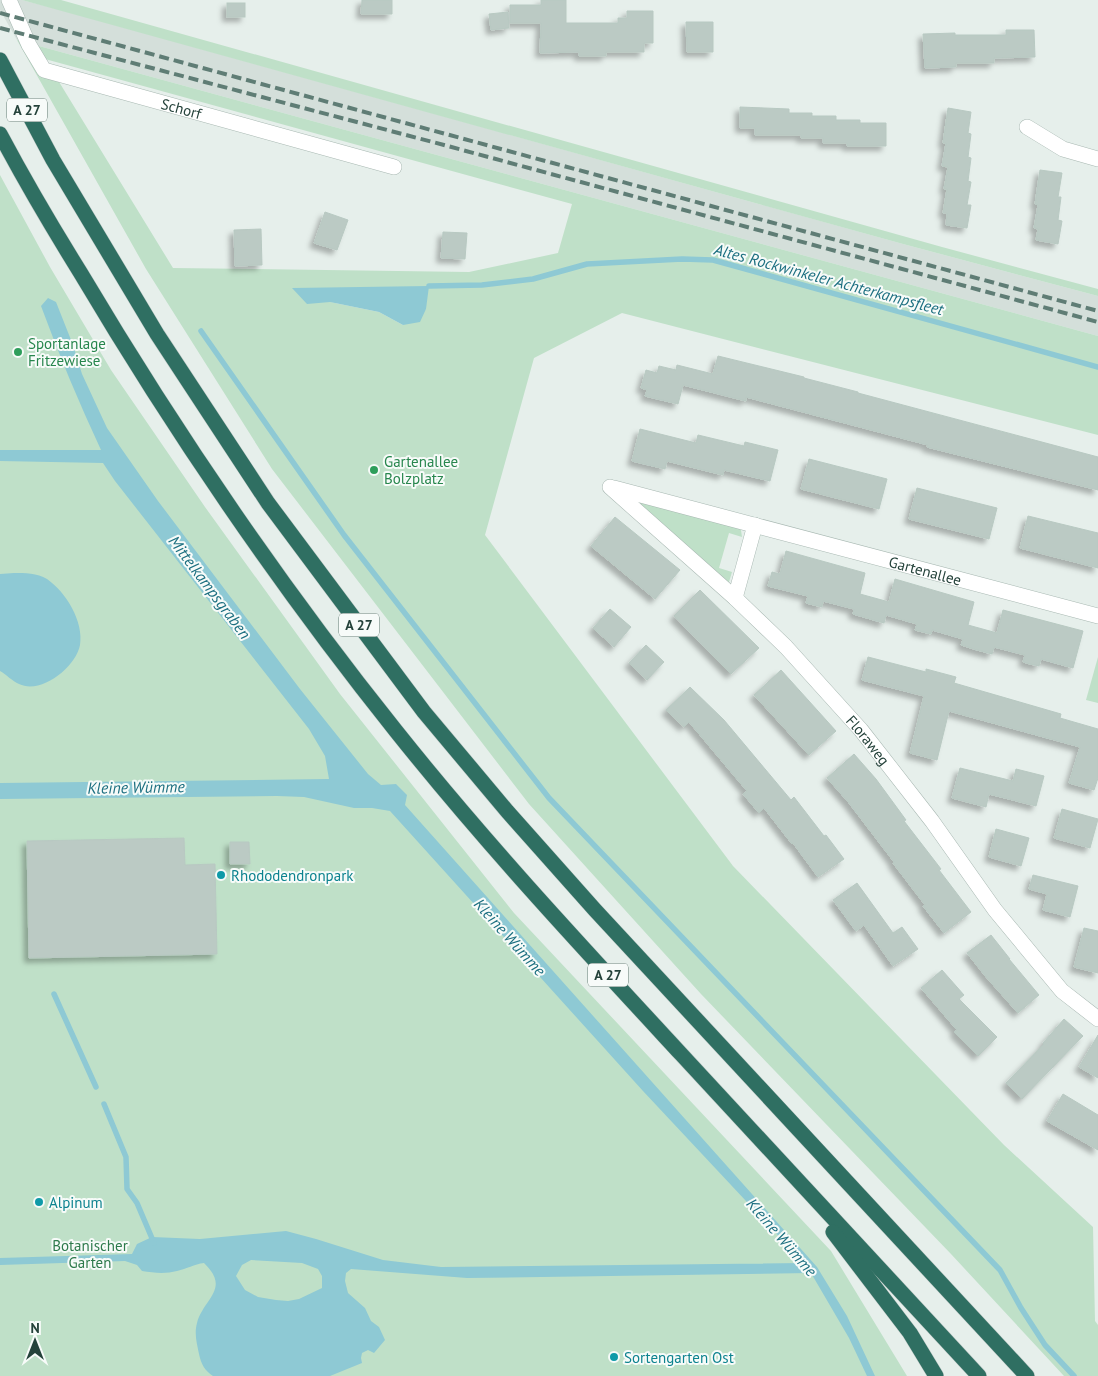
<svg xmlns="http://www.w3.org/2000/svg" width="1098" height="1376" viewBox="0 0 1098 1376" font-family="'PT Sans',sans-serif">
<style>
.built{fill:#d4dfda}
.green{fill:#bfe0c8;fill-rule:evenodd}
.water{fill:#8ec9d4;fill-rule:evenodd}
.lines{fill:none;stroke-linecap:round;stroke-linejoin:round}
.stream{stroke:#8ec9d4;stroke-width:5.5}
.building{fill:#bbcac4;stroke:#b8c9c2;filter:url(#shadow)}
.minor-casing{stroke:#a8b8b2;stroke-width:16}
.motorway-casing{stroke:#c2cac8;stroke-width:16}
.minor{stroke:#fff;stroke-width:15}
.motorway{stroke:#2f6f62;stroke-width:15}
.rail{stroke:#5f7d75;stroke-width:4;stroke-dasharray:10 5;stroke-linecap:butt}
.leisure-dot{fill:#2e9e5b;stroke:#f7fbf9;stroke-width:2}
.culture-dot{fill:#0f9aa8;stroke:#f7fbf9;stroke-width:2}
.labels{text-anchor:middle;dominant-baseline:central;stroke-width:4;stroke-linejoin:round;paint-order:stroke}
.shield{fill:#f7fbf9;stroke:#637a73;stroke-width:1}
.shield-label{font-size:14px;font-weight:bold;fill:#24423a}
.street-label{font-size:15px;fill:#24423a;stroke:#f7fbf9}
.leisure-label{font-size:15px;fill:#27864d;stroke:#f7fbf9;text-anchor:start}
.culture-label{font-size:15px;fill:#0d838f;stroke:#f7fbf9;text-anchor:start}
.park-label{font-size:15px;fill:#2d7a4b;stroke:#f7fbf9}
.water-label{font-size:16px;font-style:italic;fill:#1c6f80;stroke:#f7fbf9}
</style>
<defs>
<filter id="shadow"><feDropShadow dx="-4.5" dy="4.5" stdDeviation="2.5" flood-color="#0004"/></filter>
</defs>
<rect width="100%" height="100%" fill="#e6efeb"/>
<path class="built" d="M0,0H22L57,9L903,244L1098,296V336L17,40L0,10Z"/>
<g class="green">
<path d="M22,0H61L942,247L1098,289V296L903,244Z"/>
<path d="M17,40L1098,336V435L622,313L534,358L485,535L733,866L1004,1145L1093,1227L1095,1321L1098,1325V1376H1064L951,1254L701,994L529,804L272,469L146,269ZM45,59L572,204L558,253L469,272L173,268ZM330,302L426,309L403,325L379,312Z"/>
<path d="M0,175L50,267L111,370L205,507L340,694L514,913L831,1251L907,1376H0Z"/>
<path d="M633,499L738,527L741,530L742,537L729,533L719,568L732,572L729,582L726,583Z"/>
<path d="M1098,657V703L1086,700Z"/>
</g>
<g class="water">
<path d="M429,286L426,309L420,322L403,325L379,312L330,302L307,304L292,288Z"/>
<path d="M48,298L56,302L73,345L82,374L107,428L158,501L300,689L368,774L381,785L396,784L407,795L405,805L817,1267L847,1316L875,1376H867L849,1338L811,1273L467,1278L351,1269L346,1273L345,1281L348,1293L365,1308L371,1321L379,1327L385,1340L374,1353L368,1350L362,1353L361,1358L362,1363L330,1376H213C205,1371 201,1364 199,1354C197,1344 194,1334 197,1323C204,1298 231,1289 204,1263C194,1264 187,1269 177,1271C166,1274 154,1273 142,1271L137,1265L125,1261L0,1265V1258L132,1254L137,1244L152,1237L200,1239L286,1231L316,1239L383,1260L441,1267L804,1263L643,1091L390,811L372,808H354L304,797L277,796L0,799V783L329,779L325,756L309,729L115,481L103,463L0,461V450H101C79,403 59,355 41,306ZM251,1260L302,1263L318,1269L322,1276V1288L299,1299L288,1301L276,1300L258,1297L245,1290L236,1276L242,1265Z"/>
<path d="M14,573C25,573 37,573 47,579C66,592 84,622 80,645C76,667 41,695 19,684C12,681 7,675 0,671V574Z"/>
</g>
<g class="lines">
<g class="stream">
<path d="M429,286L482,285L533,279L587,264L682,259L713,260L1098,367"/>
<path d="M201,331L344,535L549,798L1000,1270L1021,1308L1045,1345L1074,1376"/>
<path d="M54,994L96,1087"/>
<path d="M104,1104L126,1157L127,1189L137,1203L154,1243"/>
</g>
</g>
<g class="building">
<path d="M362,0H392V14H361Z"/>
<path d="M541,0H566V23H618V18H627V11H653V43H644V52H606V56H579V52L540,53L541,23H510V5H541Z"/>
<rect x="227" y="3" width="18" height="14"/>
<path d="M508,12L509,28L491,30L489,14Z"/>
<path d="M686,22H713V52H687Z"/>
<path d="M1006,30H1034L1035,57L994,58V63H956V67L925,68L923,34L955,33V35H1006Z"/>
<path d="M740,107L789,109V113H812V116H836V120H860V123H886V146H847V143H823V138H801V135H755V128H740Z"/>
<path d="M948,108L971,112L968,133L971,134L968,157L971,158L968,181L971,182L967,205H971L967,228L946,225L947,213H943L947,189H944L948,167L942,166L946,143H943Z"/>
<path d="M1040,170L1062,173L1058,197H1061L1058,220L1062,221L1058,244L1036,240L1038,229L1034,228L1038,205L1035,204Z"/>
<path d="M325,212L348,220L337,250L314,243Z"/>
<path d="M261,229L262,265L235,266L234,230Z"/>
<path d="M443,232L467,233L465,259L441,258Z"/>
<path d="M718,356L804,377V378L858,392V393L1098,457V490L927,447L928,445L746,397V401L683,385L678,404L645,396L647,390L641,388L646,370L657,373L659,366L676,370L677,365L713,374Z"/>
<path d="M640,429L696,443L698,435L744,446L745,442L778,450L770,481L724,470L723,475L667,461L665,469L632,461Z"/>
<path d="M809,459L887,479L879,509L801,489Z"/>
<path d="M917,488L997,508L989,539L909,519Z"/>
<path d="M1028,516L1098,533V568L1020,548Z"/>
<path d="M615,517L680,570L655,599L591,546Z"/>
<path d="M786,551L865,573L860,594L889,602L895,579L974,602L968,625L997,633L1003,610L1083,631L1073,668L1041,659L1039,666L1030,664L1023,662L1025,655L994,647L992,654L977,650L961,645L963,639L932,630L931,634L915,630L917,624L886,615L884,623L853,614L854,609L823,601L822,607L806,603L808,596L768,586L772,572L780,574Z"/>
<path d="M700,590L759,648L731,674L674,616Z"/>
<path d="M610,609L631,627L614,647L593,628Z"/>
<path d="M646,645L664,662L647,680L629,663Z"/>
<path d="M868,657L926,672V669L956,677L954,683L1061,714L1060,718L1098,729V778L1094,790L1069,783L1080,747L949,711L937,760L910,753L924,696L862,680Z"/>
<path d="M781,670L836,731L809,755L754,695Z"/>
<path d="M690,687L724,720L791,800L794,797L824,836L826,835L844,859L818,877L793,843L792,844L764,808L759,813L743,794L747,791L689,722L684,727L666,710Z"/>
<path d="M854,754L876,779L906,820L904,821L941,869L939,870L971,912L944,933L923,906L925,905L893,863L894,862L849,803L827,778Z"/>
<path d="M960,768L1013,781L1016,769L1044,776L1036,806L989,794L986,807L952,798Z"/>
<path d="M1062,809L1098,819L1090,848L1054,838Z"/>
<path d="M996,829L1029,838L1021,866L989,857Z"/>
<path d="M184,838L185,865L215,864L217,954L29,958L27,841Z"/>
<path d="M230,842H249L250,864H230Z"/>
<path d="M1033,875L1078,886L1070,917L1043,910L1047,894L1029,889Z"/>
<path d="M857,883L893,933L902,927L918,949L893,966L864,925L856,931L833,900Z"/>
<path d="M1084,928L1098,931V973L1074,967Z"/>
<path d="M991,935L1010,959H1009L1039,995L1018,1013L986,977L967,953Z"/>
<path d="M942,970L964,995L959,999L997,1037L978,1056L954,1032L957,1030L921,988Z"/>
<path d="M1064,1019L1083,1036L1022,1099L1006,1083L1044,1044L1043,1043Z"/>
<path d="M1098,1035V1078L1079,1067Z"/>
<path d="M1063,1094L1098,1115V1150L1047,1121Z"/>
</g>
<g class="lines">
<defs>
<g id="minor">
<path id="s1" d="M9,0L29,45L44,70L394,167"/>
<path d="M1027,127L1063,149L1098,159"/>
<path id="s2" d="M610,487L735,598L786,647L861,730L932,821L995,910L1062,991L1098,1019"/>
<path id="s3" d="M614,488L1098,616"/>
<path d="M735,598L755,525"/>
</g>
<g id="motorway">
<path d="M0,60L53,160L157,334L268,503L424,712L507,811L595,910L1027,1376"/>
<path d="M0,134C25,181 52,227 80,272C175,432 280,586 396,731C486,844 584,949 681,1054C780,1162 880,1269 979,1376"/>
<path d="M833,1232L910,1333L936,1376"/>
</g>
</defs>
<use href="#minor" class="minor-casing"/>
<use href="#motorway" class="motorway-casing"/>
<use href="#minor" class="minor"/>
<use href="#motorway" class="motorway"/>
<g class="rail">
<path d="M0,13L1098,311"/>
<path d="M0,28L444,145L1098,322"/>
</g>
</g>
<g class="leisure-dot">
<circle cx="18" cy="352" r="5"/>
<circle cx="374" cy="470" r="5"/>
</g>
<g class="culture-dot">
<circle cx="221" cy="875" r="5"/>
<circle cx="39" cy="1202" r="5"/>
<circle cx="614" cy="1357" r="5"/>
</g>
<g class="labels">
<g class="shield">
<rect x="7" y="98.5" width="40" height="23" rx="4"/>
<rect x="339" y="613.5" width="40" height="23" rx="4"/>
<rect x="588" y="963.5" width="40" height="23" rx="4"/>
</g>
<g class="shield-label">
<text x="27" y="110">A 27</text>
<text x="359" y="625">A 27</text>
<text x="608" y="975">A 27</text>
</g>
<g class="street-label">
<text stroke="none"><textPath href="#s1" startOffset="221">Schorf</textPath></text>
<text stroke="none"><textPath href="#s3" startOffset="322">Gartenallee</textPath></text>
<text stroke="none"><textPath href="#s2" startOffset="362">Floraweg</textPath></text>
</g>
<g class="leisure-label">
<text x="28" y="343">Sportanlage<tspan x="28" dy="17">Fritzewiese</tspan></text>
<text x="384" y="461">Gartenallee<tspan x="384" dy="17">Bolzplatz</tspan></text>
</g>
<g class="culture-label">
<text x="231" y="875">Rhododendronpark</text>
<text x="49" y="1202">Alpinum</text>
<text x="624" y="1357">Sortengarten Ost</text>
</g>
<g class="park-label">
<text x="90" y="1245">Botanischer<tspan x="90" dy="17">Garten</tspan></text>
</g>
<g class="water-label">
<text transform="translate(829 279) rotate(15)">Altes Rockwinkeler Achterkampsfleet</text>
<text transform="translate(210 587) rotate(53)">Mittelkampsgraben</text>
<text transform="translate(136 787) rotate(-1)">Kleine Wümme</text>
<text transform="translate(510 937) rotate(48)">Kleine Wümme</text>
<text transform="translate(782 1237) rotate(49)">Kleine Wümme</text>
</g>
</g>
<g transform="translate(35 1341)" stroke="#f7fbf9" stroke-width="4" paint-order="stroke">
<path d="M0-4L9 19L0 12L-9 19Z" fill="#24423a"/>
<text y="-8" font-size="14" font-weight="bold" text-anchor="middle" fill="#24423a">N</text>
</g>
</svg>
